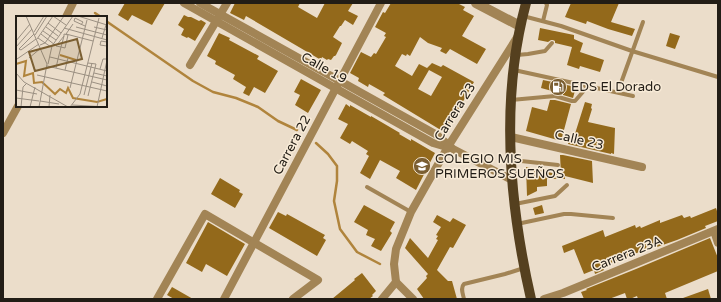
<svg xmlns="http://www.w3.org/2000/svg" width="721" height="302" viewBox="0 0 721 302" font-family="'Varela Round',sans-serif">
<style>
.lines{fill:none;stroke-linecap:round;stroke-linejoin:round}
.stream{stroke:#b0843c;stroke-width:2.5}
.building{fill:#93691b;fill-rule:evenodd}
.service{stroke:#a28455;stroke-width:4}
.minor{stroke:#a28455;stroke-width:8}
.tertiary{stroke:#a28455;stroke-width:10}
.primary{stroke:#55401f;stroke-width:10}
.labels{text-anchor:middle;dominant-baseline:central;stroke-width:3;stroke-linejoin:round;paint-order:stroke}
.street-label{font-size:13px;fill:#221d16;stroke:#f8ebd7}
.poi-label{font-size:13px;fill:#221d16;stroke:#f8ebd7;text-anchor:start}
.inset-river{fill:none;stroke:#b0843c;stroke-width:2}
.inset-road{fill:none;stroke:#9b9082;stroke-width:1}
.view{fill:#7b5f32;fill-opacity:0.15;stroke:#7b5f32;stroke-width:2}
.inset-edge{fill:none;stroke:#221d16;stroke-width:2}
</style>
<rect width="100%" height="100%" fill="#ebddca"/>
<g class="lines">
<g class="stream">
<path d="M95,13L101,17"/>
<path d="M106,21L193,81L213,92L236,98L258,107L278,121L297,130"/>
<path d="M316,143L328,154L337,166V181L334,201L340,229L357,252L380,264"/>
</g>
</g>
<g class="building">
<path d="M125,3H165L152,25L132,15L128,21L118,15Z"/>
<path d="M235,3H300L298,7L317,18L325,3H353L348,11L358,16L353,25L345,20L341,26H340L333,37L342,43L336,55L335,56H334L331,60L328,59L327,60L322,57L321,60L246,16L244,20L230,13Z"/>
<path d="M391,3H457L465,7L463,10L474,16L462,36L486,49L477,64L450,49L446,54L440,51L442,48L428,43L420,37L410,56L407,54L406,56L402,54L395,66L412,76L419,64L427,68L432,63L441,67L443,65L474,82L452,121H451L444,132L383,95L385,93L369,84L368,87L358,81L359,78L350,73L361,52L371,57L374,53L376,54L386,37L384,36L386,33L375,27L383,12L385,13ZM429,70L442,77L431,96L418,89Z"/>
<path d="M571,3H619L611,22L635,29L632,36L608,29L587,21L586,24L565,17Z"/>
<path d="M184,15L188,17H191L199,21L201,20L206,23L195,41L188,37L187,38L181,35L184,29L178,25Z"/>
<path d="M540,28L574,35V39L583,43L580,52L604,60L600,72L580,66L579,69L567,65L572,47L555,43V41L553,40H551L548,42L538,40Z"/>
<path d="M219,33L230,38L229,40L259,56L257,59L278,71L265,93L254,87L249,96L243,93L246,87L233,79L235,75L215,64L216,61L207,56Z"/>
<path d="M670,33L680,36L675,49L666,46Z"/>
<path d="M301,79L321,90L308,113L295,105L300,95L294,92Z"/>
<path d="M543,80L576,87L573,98L563,95V92L561,90H559L552,93V91L541,88Z"/>
<path d="M550,100H555L571,104L561,141L526,131L532,107L547,111Z"/>
<path d="M585,102L592,104L591,108L592,109L588,122L615,128L614,154L611,153V154L568,144L569,139L573,140Z"/>
<path d="M346,104L350,107V105L371,117V116L400,133L399,134L411,141V139L435,153L416,190L396,178L400,171L380,160L370,179L360,173L369,156L366,154L368,151L352,141L350,144L340,138L348,124L338,119Z"/>
<path d="M560,155H563L592,161L593,183L565,176V179H547V186L537,187V191L527,196L526,167L561,175Z"/>
<path d="M220,178L240,190L239,192L243,194L235,208L211,194Z"/>
<path d="M364,205L395,222L390,231L392,233L381,251L371,246L375,239L366,235L368,230L354,222Z"/>
<path d="M542,205L544,213L535,215L533,208Z"/>
<path d="M716,208L718,214V221L705,226L706,228L677,240L657,247L655,246L603,266L604,270L595,274L594,270L584,274L574,249L564,253L562,246L603,230L605,237L635,225L636,228L640,226L641,228L660,220V223L682,215L684,218L690,216L691,218Z"/>
<path d="M278,212L286,216L287,214L325,235L323,238L326,240L317,256L269,228Z"/>
<path d="M437,215L450,222L453,218L466,225L453,248L450,247L437,270L448,281H452L457,299H424L417,289L427,278L426,276L428,274L405,248L410,238L428,258L438,240L436,239L438,236L436,235L441,227L433,222Z"/>
<path d="M208,222L245,244L227,276L206,264L202,272L186,263Z"/>
<path d="M710,238L718,258V271L665,293L667,299H638L637,296L630,299H627L625,293L609,299H584L581,292L587,290L586,289L636,269Z"/>
<path d="M362,273L376,291L372,295L373,296L369,299H332L355,280L354,279Z"/>
<path d="M172,287L193,299H174L167,295Z"/>
<path d="M708,289L711,299H684L683,298Z"/>
</g>
<g class="lines">
<g class="service">
<path d="M523,16L561,26L632,51L718,77"/>
<path d="M543,21L547,5L546,3"/>
<path d="M517,55L528,54L545,51L552,43"/>
<path d="M514,70L633,96"/>
<path d="M621,83L643,22"/>
<path d="M555,96L572,101H575L588,86"/>
<path d="M511,100L555,96L560,93"/>
<path d="M512,160L558,165"/>
<path d="M367,187L411,212"/>
<path d="M515,204L555,196L567,185"/>
<path d="M517,224L564,214H571L613,218"/>
<path d="M464,299C463,294 460,288 464,284L505,274L524,268"/>
</g>
<g class="minor">
<path d="M184,3L433,143L450,148"/>
<path d="M200,3L437,135L453,149L512,180"/>
<path d="M66,17L73,3"/>
<path d="M190,65L227,3"/>
<path d="M3,133L18,106"/>
<path d="M511,137L642,167"/>
<path d="M714,231L718,243"/>
<path d="M396,282L413,299"/>
<path d="M157,299L205,214L318,280L293,299"/>
<path d="M224,299L381,3"/>
<path d="M382,299L396,282L394,264L396,249L411,212L449,145L518,36"/>
<path d="M544,299L563,293L718,229"/>
</g>
<path class="tertiary" d="M476,3L520,26"/>
<path class="primary" d="M526,3C500,99 509,203 531,299"/>
</g>
<defs>
<symbol id="fuel-disc" viewBox="-11 -11 22 22"><circle r="9.5" fill="#7b5f32" stroke="#f8ebd7"/><path d="M-5.5-6h7V0h2V4h1.3V-2.5L3-4.5l.8-.8L6-3V5H2.5V1h-1V6h-7ZM-4.2-4.7v3.2H.2V-4.7Z" fill="#fff"/></symbol>
<symbol id="school-disc" viewBox="-11 -11 22 22"><circle r="9.5" fill="#7b5f32" stroke="#f8ebd7"/><path d="M0-5L7-2L0 1L-7-2ZM-4 1L0 2.5L4 1V4Q0 6-4 4Z" fill="#fff"/></symbol>
</defs>
<g fill-rule="evenodd">
<use href="#fuel-disc" x="548" y="77" width="20" height="20"/>
<use href="#school-disc" x="412" y="156" width="20" height="20"/>
</g>
<g class="labels">
<g class="street-label">
<text transform="translate(324 68) rotate(29)">Calle 19</text>
<text transform="translate(455 112) rotate(-58)">Carrera 23</text>
<text transform="translate(579 140) rotate(13)">Calle 23</text>
<text transform="translate(292 145) rotate(-62)">Carrera 22</text>
<text transform="translate(627 254) rotate(-22)">Carrera 23A</text>
</g>
<g class="poi-label">
<text x="571" y="87">EDS El Dorado</text>
<text x="435" y="159">COLEGIO MIS<tspan x="435" dy="15">PRIMEROS SUEÑOS</tspan></text>
</g>
</g>
<g transform="translate(16 16)">
<rect width="91" height="91" fill="#ebddca"/>
<path class="inset-river" d="M44,39L60,44M0,48L10,45L8,60L17,57L18,67L26,66L39,78L44,73L50,77L52,72L57,82L81,86L91,83"/>
<path class="inset-road" d="M10,0L31,48L23,91M37,0L50,9M62,0L91,9M59,2L58,5L69,10M59,2L67,6L65,9M32,7L45,17M57,8L50,18L77,25M30,11L42,20M60,11L91,19M78,11L91,14M48,12L91,24M27,15L40,24M18,16L28,0M18,18L3,33L5,34L20,23M25,18L39,29M19,19L31,0M22,22L35,31M86,22L90,9M21,23L37,0M0,25L14,8M91,26L85,25L84,29L91,30M24,29L29,27L48,0M0,31L16,13M34,41L91,55M13,42L25,32M1,43L23,28M72,47L80,48L72,80M32,48L36,30L57,0M31,50L91,64M40,52L42,43L45,31L48,20V18L52,19L49,32L45,31L40,30L48,20M84,53L87,43H91M49,54L52,42M0,57L8,66L52,91M78,57L91,60M21,59L91,75M76,66L91,70M54,72L71,4M0,74L21,78M68,79L76,47M0,82L23,85M24,85L43,88M56,89L91,91M5,91L7,71L11,67M14,91L19,71M33,91L34,79M54,91L64,78L83,2M81,91L91,44"/>
<path class="view" d="M61,23L66,43L19,55L13,36Z"/>
<rect width="91" height="91" class="inset-edge"/>
</g>
<rect width="721" height="302" fill="none" stroke="#221d16" stroke-width="8"/>
</svg>
